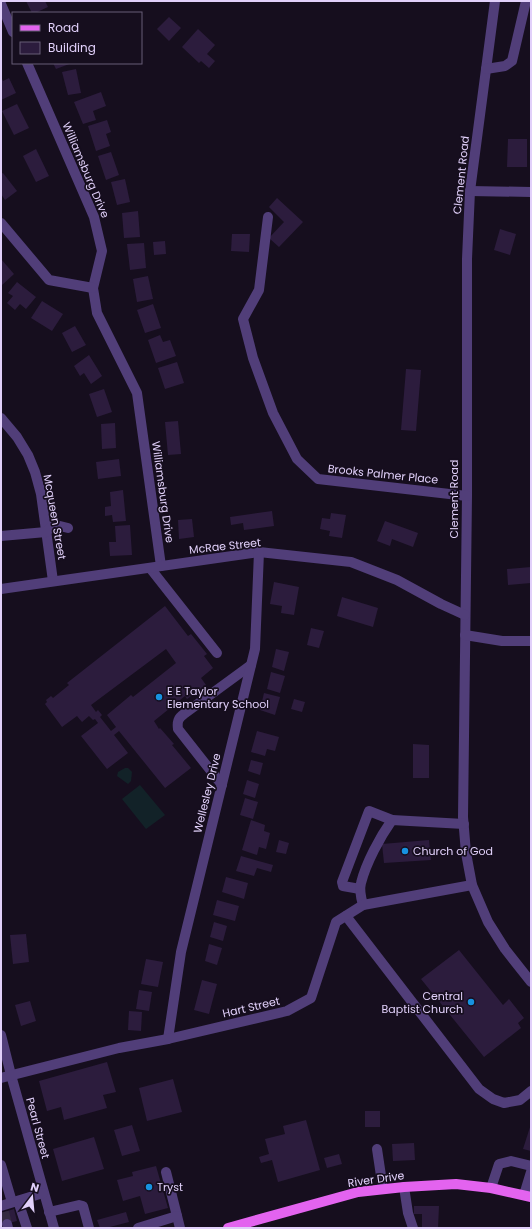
<svg xmlns="http://www.w3.org/2000/svg" width="532" height="1229" viewBox="0 0 532 1229" font-family="Poppins,sans-serif">
<style>
.green{fill:#122228}
.building{fill:#2c1c3d;fill-rule:evenodd}
.lines{fill:none;stroke-linecap:round;stroke-linejoin:round}
.minor-tunnel{stroke:#342b3f;stroke-width:10;stroke-dasharray:10 5;stroke-linecap:butt}
.minor{stroke:#513e79;stroke-width:10}
.major{stroke:#e363ef;stroke-width:10}
.poi-dot{fill:#1792e0;stroke:#160e1e;stroke-width:1.5}
.labels{text-anchor:middle;dominant-baseline:central;stroke-width:3.5;stroke-linejoin:round;paint-order:stroke}
.street-label{font-size:11px;fill:#e1d0fa;stroke:#160e1e}
.poi-label{font-size:11px;fill:#e1d0fa;stroke:#160e1e;text-anchor:start}
</style>
<rect width="100%" height="100%" fill="#160e1e"/>
<g class="green">
<path d="M125,768H128L132,772L131,781L128,784L117,776L118,772Z"/>
<path d="M140,785L165,815L146,829L122,799Z"/>
</g>
<g class="building">
<path d="M26,1H45L48,7L35,13H32Z"/>
<path d="M169,17L181,28L169,41L157,29Z"/>
<path d="M198,29L215,45L207,54L215,61L209,68L201,61L199,63L182,47Z"/>
<path d="M53,63H72L56,69Z"/>
<path d="M76,69L81,93L68,95L62,72Z"/>
<path d="M1,77L3,81L9,78L16,93L1,100Z"/>
<path d="M101,92L106,106L93,111L96,120L83,124L74,102Z"/>
<path d="M17,104L29,128L14,135L2,111Z"/>
<path d="M107,120L111,132L106,134L110,146L96,151L88,126Z"/>
<path d="M508,139H527V167H507Z"/>
<path d="M36,149L49,176L36,182L23,156Z"/>
<path d="M111,152L119,175L106,180L98,156Z"/>
<path d="M3,173L17,191L5,200L1,194V174Z"/>
<path d="M125,179L130,202L117,205L111,182Z"/>
<path d="M277,198L303,222L279,247L269,238L284,222L269,207Z"/>
<path d="M138,211L140,237L124,238L122,213Z"/>
<path d="M500,229L516,234L510,255L494,250Z"/>
<path d="M232,234H250L249,252L231,251Z"/>
<path d="M165,241L166,254L154,255L153,242Z"/>
<path d="M144,243L146,268L130,270L127,244Z"/>
<path d="M1,259L14,274L1,286Z"/>
<path d="M148,276L153,299L137,302L133,279Z"/>
<path d="M17,282L36,297L26,309L20,304L15,310L7,303L13,296L8,293Z"/>
<path d="M42,301L63,314L52,331L31,318Z"/>
<path d="M153,304L161,328L145,333L137,310Z"/>
<path d="M75,326L86,345L72,352L62,333Z"/>
<path d="M160,335L163,342L170,340L176,356L156,363L148,340Z"/>
<path d="M89,355L102,376L91,384L84,373L80,376L74,366Z"/>
<path d="M177,362L184,383L165,389L158,368Z"/>
<path d="M406,369L421,370L416,431L401,430Z"/>
<path d="M104,389L112,412L97,417L89,394Z"/>
<path d="M178,421L181,454L168,455L165,422Z"/>
<path d="M115,423L116,448L102,449L101,424Z"/>
<path d="M119,459L121,476L98,479L96,462Z"/>
<path d="M123,490L126,521L113,522L112,515L105,516V507L111,506L110,492Z"/>
<path d="M272,511L274,526L244,530L243,523L231,525L230,517Z"/>
<path d="M331,513L346,515L342,538L329,536L330,531L320,529L322,518L330,519Z"/>
<path d="M192,519L194,537L179,539L178,520Z"/>
<path d="M385,521L418,533L413,547L392,539L390,546L377,541Z"/>
<path d="M130,525L132,555L110,556L109,542H116L115,526Z"/>
<path d="M531,567V583L508,585L507,569Z"/>
<path d="M274,582L299,587L294,615L281,613L282,606L270,604Z"/>
<path d="M342,597L378,608L373,627L337,616Z"/>
<path d="M165,606L188,636L191,634L207,654L204,656L213,668L201,678L206,685L187,699L185,696L154,721L159,729L160,728L174,744L172,745L191,768L165,788L119,731L114,735L128,753L107,769L81,736L98,723L95,719L93,720L89,716L82,722L77,716L62,727L45,704L47,702L46,700L51,696L53,698L69,685L67,683ZM166,649L176,663L133,697L131,695L107,715L116,727L111,731L100,717L102,715L98,710L96,712L91,705Z"/>
<path d="M311,628L324,631L319,648L307,645Z"/>
<path d="M276,649L289,652L284,671L272,667Z"/>
<path d="M271,672L285,676L280,693L267,689Z"/>
<path d="M264,693L280,697L275,715L260,710Z"/>
<path d="M294,699L305,702L302,712L291,709Z"/>
<path d="M257,731L279,737L275,751L267,749L265,756L251,752Z"/>
<path d="M413,744L429,745V778H413Z"/>
<path d="M251,760L263,763L260,775L248,771Z"/>
<path d="M247,780L259,784L255,798L243,794Z"/>
<path d="M245,798L258,802L253,819L240,815Z"/>
<path d="M251,820L265,825L264,831L270,833L266,849L259,847L257,855L242,850Z"/>
<path d="M279,840L289,843L286,854L276,852Z"/>
<path d="M429,840L431,860L384,863L382,844Z"/>
<path d="M241,856L273,865L271,872L257,868L254,876L236,871Z"/>
<path d="M226,877L248,883L244,899L222,892Z"/>
<path d="M217,900L239,906L235,921L213,915Z"/>
<path d="M214,922L227,926L223,941L210,937Z"/>
<path d="M26,934L29,962L13,964L10,935Z"/>
<path d="M209,944L222,948L217,965L205,961Z"/>
<path d="M459,950L503,1005L509,999L524,1018L518,1023L521,1028L484,1057L421,979Z"/>
<path d="M146,959L163,962L158,987L141,984Z"/>
<path d="M202,980L217,984L209,1014L194,1010Z"/>
<path d="M139,990L152,992L149,1011L136,1009Z"/>
<path d="M30,1001L36,1021L21,1026L15,1005Z"/>
<path d="M129,1011L142,1012L141,1031L128,1030Z"/>
<path d="M107,1062L116,1092L103,1095L107,1108L64,1120L61,1107L47,1111L39,1081Z"/>
<path d="M173,1079L182,1112L147,1121L139,1088Z"/>
<rect x="365" y="1111" width="15" height="16"/>
<path d="M306,1120L320,1170L278,1182L272,1160L261,1163L259,1157L269,1154L265,1139L285,1134L283,1126Z"/>
<path d="M531,1124V1151L523,1149Z"/>
<path d="M132,1125L140,1151L122,1156L114,1130Z"/>
<path d="M94,1137L104,1169L62,1181L53,1149Z"/>
<path d="M414,1143L415,1160L393,1161L392,1144Z"/>
<path d="M339,1154L342,1164L327,1168L324,1158Z"/>
<path d="M156,1166L168,1208L145,1214L140,1196L123,1201L117,1180L133,1176L132,1172Z"/>
<path d="M414,1206H439L438,1228H422V1214H414Z"/>
<path d="M14,1209L17,1221L1,1225V1213Z"/>
<path d="M126,1212L129,1222L106,1228H100L97,1220Z"/>
</g>
<g class="lines">
<path class="minor-tunnel" d="M4,1212L7,1224"/>
<g class="minor">
<path d="M495,1L470,191L467,259V496L463,817L466,853L472,885L488,922L505,949L531,982"/>
<path d="M1,4L13,32"/>
<path d="M27,63L94,217L102,251L93,288L97,313L137,393L161,566"/>
<path d="M486,69L505,66L512,61L526,1"/>
<path d="M470,191L531,192"/>
<path d="M268,217L259,290L243,319L253,358L273,413L297,459L318,479L467,496"/>
<path d="M1,223L49,280L93,288"/>
<path d="M1,418L17,437L28,455L35,472L41,494L53,581"/>
<path d="M1,536L46,532L52,526H60L68,528"/>
<path d="M150,568L217,653"/>
<path d="M1,589L259,552L351,562L397,580L441,604L465,615"/>
<path d="M465,635L502,641H531"/>
<path d="M222,785L178,729C177,722 178,718 184,714L251,665"/>
<path d="M360,889L343,886L342,882L369,811L392,820"/>
<path d="M363,905C361,898 359,890 361,883C366,863 380,837 392,820L464,824"/>
<path d="M346,916L479,1089L493,1099L504,1103L520,1100L531,1091"/>
<path d="M1,1035L11,1075L54,1228"/>
<path d="M168,1039L181,952L255,649L259,552"/>
<path d="M1,1078L119,1048L168,1039L287,1011L311,998L336,922L363,905L472,885"/>
<path d="M377,1149L383,1189"/>
<path d="M1,1165L12,1202"/>
<path d="M166,1172L180,1228"/>
<path d="M404,1187L408,1213L413,1228"/>
<path d="M491,1188L499,1164L511,1161L531,1166"/>
<path d="M524,1195L531,1172"/>
<path d="M18,1201L27,1228"/>
<path d="M1,1206L43,1193"/>
<path d="M49,1212L79,1205L83,1206L89,1228"/>
<path d="M7,1224L8,1228"/>
<path d="M138,1228L177,1216"/>
</g>
<path class="major" d="M228,1228L358,1192L404,1187L456,1184L491,1188L531,1197"/>
</g>
<g class="poi-dot">
<circle cx="159" cy="697" r="4"/>
<circle cx="405" cy="851" r="4"/>
<circle cx="471" cy="1002" r="4"/>
<circle cx="149" cy="1187" r="4"/>
</g>
<g class="labels">
<g class="street-label">
<text transform="translate(86 170) rotate(67)">Williamsburg Drive</text>
<text transform="translate(461 175) rotate(-84)">Clement Road</text>
<text transform="translate(383 474) rotate(6)">Brooks Palmer Place</text>
<text transform="translate(163 492) rotate(82)">Williamsburg Drive</text>
<text transform="translate(454 499) rotate(-90)">Clement Road</text>
<text transform="translate(55 517) rotate(80)">Mcqueen Street</text>
<text transform="translate(225 546) rotate(-6)">McRae Street</text>
<text transform="translate(207 793) rotate(-76)">Wellesley Drive</text>
<text transform="translate(251 1007) rotate(-13)">Hart Street</text>
<text transform="translate(38 1128) rotate(75)">Pearl Street</text>
<text transform="translate(376 1179) rotate(-8)">River Drive</text>
</g>
<g class="poi-label">
<text x="167" y="691">E E Taylor<tspan x="167" dy="13">Elementary School</tspan></text>
<text x="413" y="851">Church of God</text>
<text x="463" y="996" text-anchor="end">Central<tspan x="463" dy="13">Baptist Church</tspan></text>
<text x="157" y="1187">Tryst</text>
</g>
</g>
<rect width="532" height="1229" fill="none" stroke="#e1d0fa" stroke-width="4"/>
<rect x="12" y="12" width="130" height="52" fill="#160e1e" stroke="#675c76"/>
<rect x="20" y="25" width="20" height="6" fill="#e363ef" stroke="#675c76"/>
<text x="48" y="32" font-size="12" fill="#e1d0fa">Road</text>
<rect x="20" y="42" width="20" height="12" fill="#2c1c3d" stroke="#675c76"/>
<text x="48" y="52" font-size="12" fill="#e1d0fa">Building</text>
<g transform="translate(32 1197) rotate(16)" stroke="#160e1e" stroke-width="3" paint-order="stroke">
<path d="M0-3L7 15L0 10L-7 15Z" fill="#e1d0fa"/>
<text y="-6" font-size="11" font-weight="bold" text-anchor="middle" fill="#e1d0fa">N</text>
</g>
</svg>
